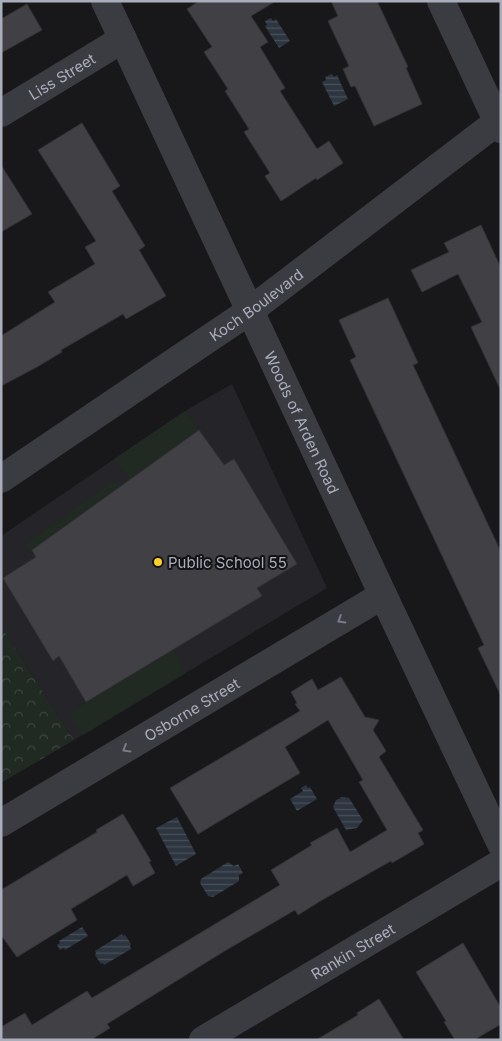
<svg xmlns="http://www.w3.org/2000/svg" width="502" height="1041" viewBox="0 0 502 1041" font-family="Inter,sans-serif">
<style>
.built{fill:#252428}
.grass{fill:#202922}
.forest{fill:url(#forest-crowns)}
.water{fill:url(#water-rules)}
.building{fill:#404045;stroke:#333237}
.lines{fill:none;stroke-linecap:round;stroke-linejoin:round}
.minor{stroke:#3b3b42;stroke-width:28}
.oneway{stroke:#787a85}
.poi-dot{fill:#fecf2d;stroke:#131316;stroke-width:2}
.labels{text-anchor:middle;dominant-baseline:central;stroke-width:4;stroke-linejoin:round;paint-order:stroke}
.street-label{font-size:15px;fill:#aaadbb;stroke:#131316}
.poi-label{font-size:15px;fill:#aaadbb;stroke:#131316;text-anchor:start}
</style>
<defs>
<pattern id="forest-crowns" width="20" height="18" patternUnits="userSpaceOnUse" patternTransform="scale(1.25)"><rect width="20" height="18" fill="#202922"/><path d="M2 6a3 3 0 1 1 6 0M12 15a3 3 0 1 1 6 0" fill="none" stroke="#3e4540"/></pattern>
<pattern id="water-rules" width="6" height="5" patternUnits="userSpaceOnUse" patternTransform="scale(1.25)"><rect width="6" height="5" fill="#2d3540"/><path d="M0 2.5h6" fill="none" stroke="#49505a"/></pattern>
</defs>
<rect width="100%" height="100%" fill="#18181b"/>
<path class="built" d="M232,384L327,588L74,740L1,626V536L185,411Z"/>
<g class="grass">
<path d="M185,411L199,431L130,480L114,459Z"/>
<path d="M114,480L119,487L29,552L24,545Z"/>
<path d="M173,650L186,673L83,735L69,713Z"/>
</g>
<path class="forest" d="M1,626L74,740L1,783Z"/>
<g class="water">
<path d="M271,18L273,21L276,19L290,41L279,48L265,26L267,25L265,21Z"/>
<path d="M332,74L334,77L337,75L348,99L334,106L322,82L326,80L325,77Z"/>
<path d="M306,785L308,788L310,787L317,799L297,811L290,799L303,791L301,788Z"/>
<path d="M342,797L349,798L363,820L357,828L346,830L333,807L336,800Z"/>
<path d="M177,817L196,854L176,866L156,828Z"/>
<path d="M228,862L234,866L238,864L243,873L239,875V881L213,897L208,896L200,883L201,879Z"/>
<path d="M82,927L88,936L65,950L64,948L60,950L57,945L60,943L59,941Z"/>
<path d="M122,934L123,936L125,935L131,944L130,946L131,949L104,965L103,963L101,964L95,955L96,953L95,951Z"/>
</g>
<g class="building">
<path d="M199,1H276L251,16L268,42L260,47L285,88L280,91L317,149L329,141L343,163L317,180L316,178L281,201L265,176L270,173L244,132L249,129L225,91L228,89L204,52L212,47L187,9Z"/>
<path d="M331,1H377L408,67L406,68L422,104L374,126L355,86L351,87L343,69L349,66L328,21L338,16Z"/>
<path d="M27,4L42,30L1,53V19Z"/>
<path d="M82,123L120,186L112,191L145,246L139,250L166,296L126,319L123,314L61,350L62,352L37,367L1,386V336L55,302L48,292L95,264L85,247L96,241L38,150Z"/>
<path d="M1,165L32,214L1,232Z"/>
<path d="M481,225L501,268V391L471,327L482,322L458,274L422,292L411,270L449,252L444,243Z"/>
<path d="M388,298L418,363L413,365L501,552V696L478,648L484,645L350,360L356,357L339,320Z"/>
<path d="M199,430L224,465L234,459L297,564L257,588L262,596L86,702L59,656L53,661L3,578L36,557L32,550Z"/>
<path d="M341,677L365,717L379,720L373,730L386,751L379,757L423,830L418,833L424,844L404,856L392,863L391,861L322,900L298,915L295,910L223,952L107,1024L110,1028L91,1040H1V1027L25,1013L32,1025L87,991L92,998L280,885L271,870L312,845L310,843L337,828L350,852L387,830L359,782L363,780L328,720L285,747L300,773L198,834L170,788L300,711L295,704L297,703L291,692L312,679L318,690Z"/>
<path d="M123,814L151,861L149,862L155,873L133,886L127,875L71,909L77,920L17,957L1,935V890L97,832L96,830Z"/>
<path d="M463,943L501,1008V1024L474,1040H455L444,1022L446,1021L416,972Z"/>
<path d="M379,999L404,1040H316L358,1015L357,1013Z"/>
</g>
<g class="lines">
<g class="minor">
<path id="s1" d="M105,1L383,595L501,844"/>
<path d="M441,1L501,129"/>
<path id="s2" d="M1,113L123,39"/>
<path id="s3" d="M1,479L251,310L501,119"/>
<path id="s4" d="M1,823L383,595"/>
<path id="s5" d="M203,1040L501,863"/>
</g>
</g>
<defs><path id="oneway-chevron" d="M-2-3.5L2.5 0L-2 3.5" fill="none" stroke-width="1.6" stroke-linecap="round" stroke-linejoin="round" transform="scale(1.25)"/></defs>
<g class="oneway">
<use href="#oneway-chevron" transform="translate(341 620) rotate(149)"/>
<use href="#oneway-chevron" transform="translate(126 749) rotate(149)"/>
</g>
<circle class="poi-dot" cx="158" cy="562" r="5"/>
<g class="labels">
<g class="street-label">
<text stroke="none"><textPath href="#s2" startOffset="71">Liss Street</textPath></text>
<text stroke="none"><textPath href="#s3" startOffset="309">Koch Boulevard</textPath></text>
<text stroke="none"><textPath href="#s1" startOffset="465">Woods of Arden Road</textPath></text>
<text stroke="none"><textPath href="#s4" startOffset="222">Osborne Street</textPath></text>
<text stroke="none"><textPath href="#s5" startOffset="174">Rankin Street</textPath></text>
</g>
<g class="poi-label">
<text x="168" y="562">Public School 55</text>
</g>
</g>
<rect width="502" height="1041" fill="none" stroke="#aaadbb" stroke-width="5"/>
</svg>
